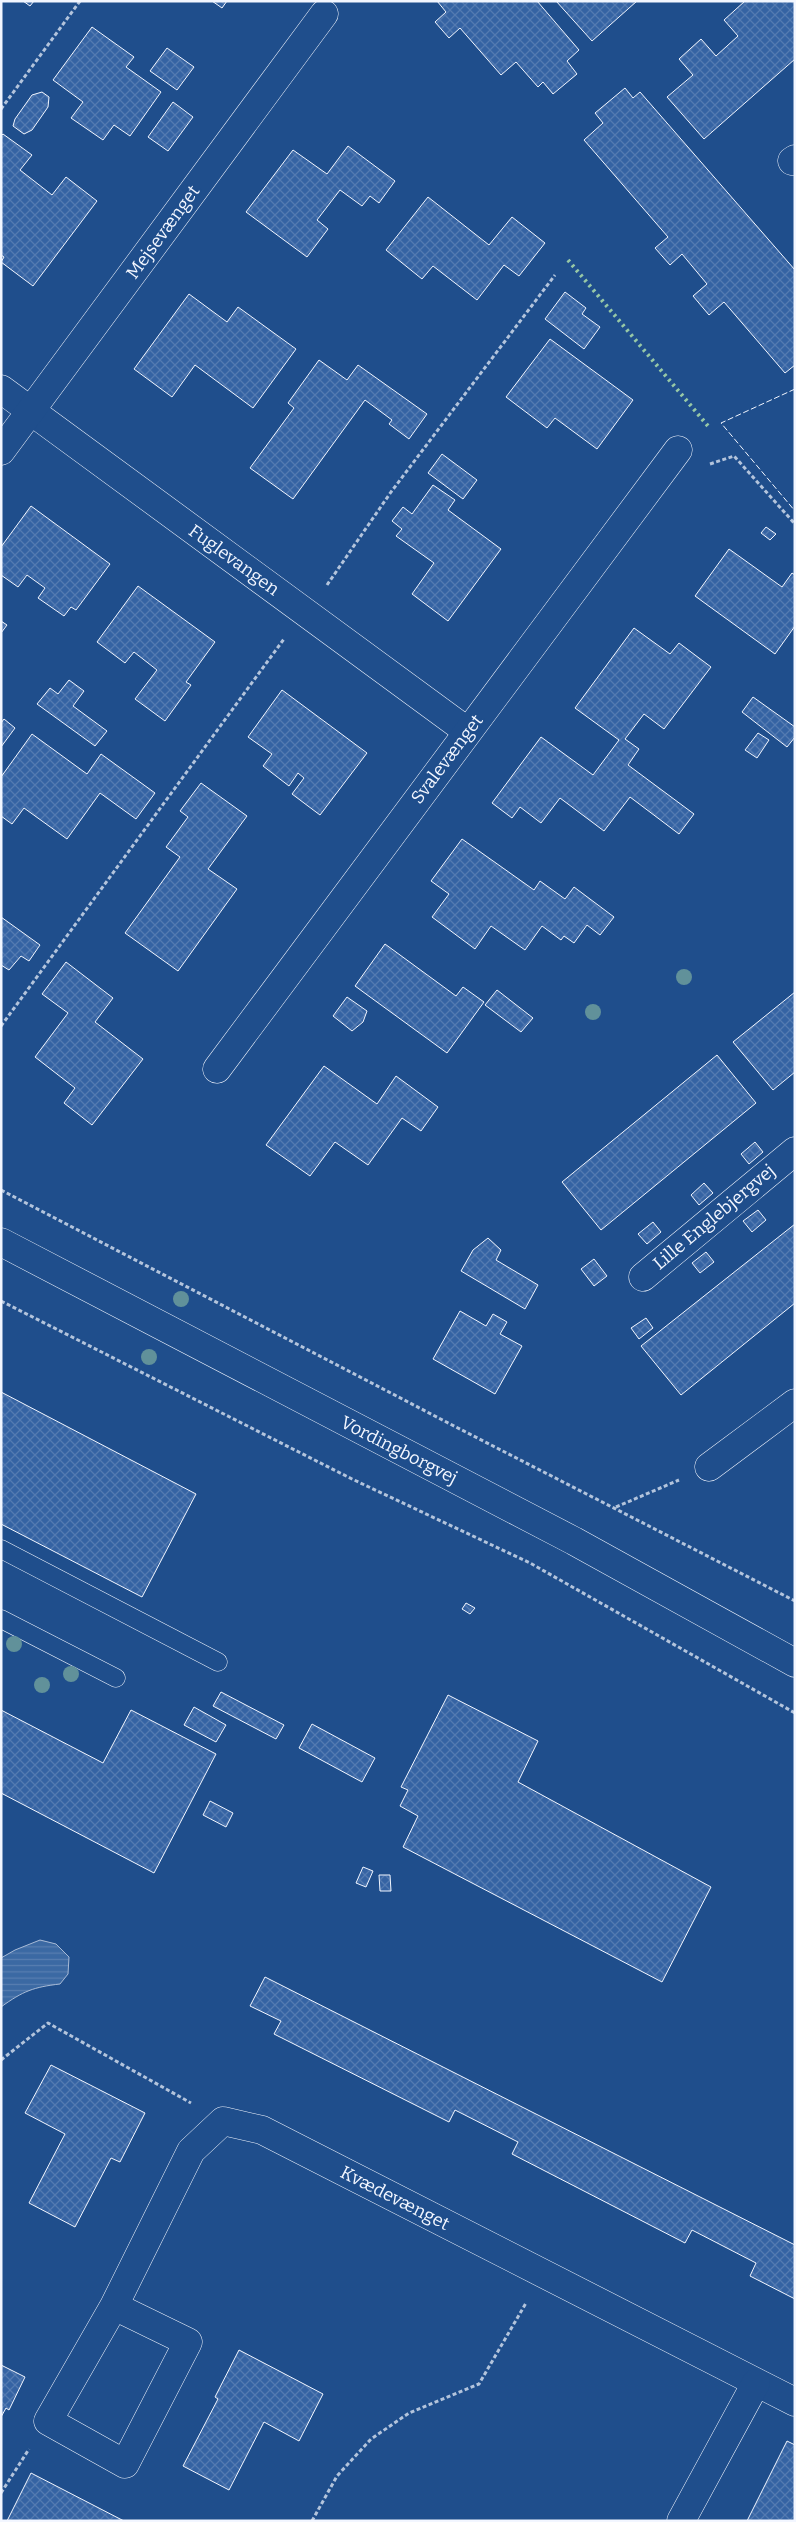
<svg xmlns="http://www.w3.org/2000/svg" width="796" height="2522" viewBox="0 0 796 2522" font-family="Bitter,serif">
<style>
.water{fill:url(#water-rules);stroke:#a8bbd7}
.building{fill:url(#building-cross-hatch);stroke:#f2f6ff}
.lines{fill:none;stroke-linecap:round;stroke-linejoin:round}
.service-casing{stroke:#f2f6ff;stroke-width:19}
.minor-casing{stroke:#f2f6ff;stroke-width:29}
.primary-casing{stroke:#f2f6ff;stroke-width:29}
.path{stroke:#b3c4dc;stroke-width:3;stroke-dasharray:4 2.5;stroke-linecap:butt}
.service{stroke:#1f4e8c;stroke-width:18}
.minor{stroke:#1f4e8c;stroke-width:28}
.primary{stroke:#1f4e8c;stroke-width:28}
.hedge{stroke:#97c8a6;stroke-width:4;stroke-dasharray:2.5 4;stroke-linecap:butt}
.fence{stroke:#f2f6ff;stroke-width:1;stroke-dasharray:6 2.5;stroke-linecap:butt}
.tree{fill:#61919a}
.labels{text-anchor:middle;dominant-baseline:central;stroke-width:4;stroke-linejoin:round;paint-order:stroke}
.street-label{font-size:18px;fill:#f2f6ff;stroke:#1f4e8c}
</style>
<defs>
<pattern id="water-rules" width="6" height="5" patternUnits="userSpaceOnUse" patternTransform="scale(1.25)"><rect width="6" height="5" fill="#3b69a3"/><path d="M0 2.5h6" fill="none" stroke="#587fb1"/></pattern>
<pattern id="building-cross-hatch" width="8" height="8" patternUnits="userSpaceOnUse" patternTransform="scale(1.25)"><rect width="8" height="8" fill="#3563a3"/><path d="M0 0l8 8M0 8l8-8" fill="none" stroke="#537ab1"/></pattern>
</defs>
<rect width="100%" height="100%" fill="#1f4e8c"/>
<path class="water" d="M40,1940L56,1944L69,1957L68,1974L60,1984C34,1987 23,1991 1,2007V1958L15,1950Z"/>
<g class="building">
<path d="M23,1H34L30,6Z"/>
<path d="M212,1H227L222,8Z"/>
<path d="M437,1H537L579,50L567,61L577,74L553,94L543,82L538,87L516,62L501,75L460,28L449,38L435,22L446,12Z"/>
<path d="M556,1H637L592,41Z"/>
<path d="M745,1H795V59L704,139L667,97L693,75L679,59L701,39L716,56L738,36L724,20Z"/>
<path d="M92,27L134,57L126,67L161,92L130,136L114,125L103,140L71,118L83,102L53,80Z"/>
<path d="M167,48L194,67L177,90L150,71Z"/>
<path d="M625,88L633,98L640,92L795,270V365L785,373L724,302L709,315L693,296L707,284L682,254L670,265L655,248L668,237L584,140L603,123L595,113Z"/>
<path d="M42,92L49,97L48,107L32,130L24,134L13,126L15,119L32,95Z"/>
<path d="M173,102L193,117L168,151L148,137Z"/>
<path d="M3,134L32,155L20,170L52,195L66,177L97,201L33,286L1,262L4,257L1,255V136Z"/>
<path d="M348,146L395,181L379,203L370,196L362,206L340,190L317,220L328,229L307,257L246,212L293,150L327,174Z"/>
<path d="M428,197L489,245L512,217L545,243L519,276L504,265L477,300L433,266L422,279L386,250Z"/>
<path d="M565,292L586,308L582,314L600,327L584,349L545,319Z"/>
<path d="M189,294L227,322L238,307L296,349L253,408L195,365L172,397L134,369Z"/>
<path d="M550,339L633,400L597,449L555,418L547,428L506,397Z"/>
<path d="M319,360L347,380L358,365L427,414L409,439L389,424L392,420L365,400L293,499L250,468L294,408L288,403Z"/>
<path d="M442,454L477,480L463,499L428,473Z"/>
<path d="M433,485L455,500L448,510L501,549L448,621L412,594L434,563L396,536L402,529L392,521L403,507L412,514Z"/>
<path d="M31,506L110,564L76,610L71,607L64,616L38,598L45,588L27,575L18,587L1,575V547Z"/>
<path d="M766,527L776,534L770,540L761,533Z"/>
<path d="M729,549L782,587L792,573L795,575V626L775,654L695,596Z"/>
<path d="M138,586L215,642L186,682L191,685L165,721L135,699L157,670L134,652L125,663L97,642Z"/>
<path d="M1,621L7,625L1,633Z"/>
<path d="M634,628L670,654L679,643L711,667L664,729L644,714L625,739L639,749L628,765L694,814L679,834L630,797L604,831L560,798L541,823L520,807L512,818L492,803L541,737L593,775L619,740L575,708Z"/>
<path d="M69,680L84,691L73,706L107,731L95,746L37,704L50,688L58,694Z"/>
<path d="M282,690L367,753L320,815L292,794L304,778L298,773L289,786L263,766L272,754L248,737Z"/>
<path d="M753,697L795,727V737L787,747L742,712Z"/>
<path d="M4,719L15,728L1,747V723Z"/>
<path d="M758,733L769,740L757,758L745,750Z"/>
<path d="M32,734L87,774L101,754L155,793L136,819L100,793L67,839L24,808L12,824L1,816V777Z"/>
<path d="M201,783L247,816L208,869L237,889L178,971L125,933L180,857L166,847L188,817L180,811Z"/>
<path d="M462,839L534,890L540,881L565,899L574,887L614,917L600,935L587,925L574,943L564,936L561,940L542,926L525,950L491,926L475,949L432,917L449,894L431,881Z"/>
<path d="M1,917L40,945L29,961L21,956L9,970L1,965Z"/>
<path d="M385,944L456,996L463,987L484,1002L447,1053L355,986Z"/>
<path d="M66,962L113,998L95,1022L143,1059L92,1125L64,1103L75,1088L35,1057L68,1013L42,994Z"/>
<path d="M497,990L533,1018L521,1032L485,1005Z"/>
<path d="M795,992V1072L773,1090L733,1042Z"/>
<path d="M347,997L367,1011L363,1022L352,1031L333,1016Z"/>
<path d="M717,1055L756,1103L601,1230L562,1182Z"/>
<path d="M324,1066L377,1104L396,1076L438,1107L421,1131L402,1118L368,1165L335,1142L310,1176L266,1145Z"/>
<path d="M755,1142L763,1152L749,1164L741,1154Z"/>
<path d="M704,1183L713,1193L699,1205L691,1195Z"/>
<path d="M758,1210L766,1220L752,1232L743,1221Z"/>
<path d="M653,1222L661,1232L647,1244L638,1234Z"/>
<path d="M795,1224V1303L681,1395L641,1346Z"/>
<path d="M488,1238L501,1250L496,1260L538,1285L525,1309L461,1271L473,1250Z"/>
<path d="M706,1252L714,1262L700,1273L692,1263Z"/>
<path d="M594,1259L607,1276L594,1286L581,1269Z"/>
<path d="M460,1311L486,1326L493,1314L507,1322L500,1334L522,1346L495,1394L433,1359Z"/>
<path d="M646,1318L653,1328L639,1339L631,1328Z"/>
<path d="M1,1392L196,1494L142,1597L1,1524Z"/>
<path d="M466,1603L475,1608L470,1614L462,1609Z"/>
<path d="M221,1692L284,1725L276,1739L213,1706Z"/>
<path d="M448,1695L538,1741L518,1782L711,1887L662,1982L403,1847L418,1816L400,1806L408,1790L401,1787Z"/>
<path d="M194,1707L226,1725L216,1742L184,1725Z"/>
<path d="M1,1710L103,1763L131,1710L216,1754L154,1873L1,1793Z"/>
<path d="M312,1724L375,1758L362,1782L299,1748Z"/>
<path d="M210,1801L233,1813L226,1827L203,1815Z"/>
<path d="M363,1867L373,1871L366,1887L356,1883Z"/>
<path d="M379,1875H390L391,1891H380Z"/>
<path d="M265,1977L795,2245V2299L750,2276L756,2263L692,2230L685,2243L512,2154L518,2142L455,2110L449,2122L274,2034L281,2021L250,2006Z"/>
<path d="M51,2065L145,2113L120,2162L111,2158L75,2227L29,2203L65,2134L25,2113Z"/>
<path d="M239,2350L323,2394L299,2441L264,2422L229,2490L183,2466L218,2399L215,2397Z"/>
<path d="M1,2365L25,2377L9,2410L6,2408L1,2417Z"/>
<path d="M787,2441L795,2445V2521H747Z"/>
<path d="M31,2473L124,2521H7Z"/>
</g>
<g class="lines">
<defs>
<g id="service">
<path d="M1,1549L218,1662"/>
<path d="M1,1619L116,1678"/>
</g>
<g id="minor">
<path d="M792,161L795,159"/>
<path d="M1,389L467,731"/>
<path d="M1,451L324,14"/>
<path d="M217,1069L678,450"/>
<path d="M643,1277L795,1151"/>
<path d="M709,1467L795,1403"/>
<path d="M114,2306L188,2342L125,2464L48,2421L114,2306L191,2151L223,2121L262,2130L795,2402"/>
<path d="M681,2521L756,2383"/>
</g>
<path id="primary" d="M1,1242L574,1541L795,1663"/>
</defs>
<use href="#service" class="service-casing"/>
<use href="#minor" class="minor-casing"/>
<use href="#primary" class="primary-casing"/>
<g class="path">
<path d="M1,109L80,1"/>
<path d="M710,464L734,456L795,524"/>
<path d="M327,585L391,492L555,275"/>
<path d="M1,1026L284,639"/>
<path d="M1,1190L456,1427L795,1601"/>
<path d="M1,1301L352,1479L530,1563L795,1713"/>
<path d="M616,1507L679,1480"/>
<path d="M1,2060L48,2023L191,2103"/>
<path d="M1,2493L29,2449"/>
<path d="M312,2521L337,2476L371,2439L409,2413L479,2384L526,2303"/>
</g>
<use href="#service" class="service"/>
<use href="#minor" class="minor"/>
<use href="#primary" class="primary"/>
<path class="hedge" d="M568,260L708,426"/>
<path class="fence" d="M795,389L721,423L795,511"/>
</g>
<g class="tree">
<circle cx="684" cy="977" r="8"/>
<circle cx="593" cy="1012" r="8"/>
<circle cx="181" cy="1299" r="8"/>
<circle cx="149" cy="1357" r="8"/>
<circle cx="14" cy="1644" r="8"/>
<circle cx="71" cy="1674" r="8"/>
<circle cx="42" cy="1685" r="8"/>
</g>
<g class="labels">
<g class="street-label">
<text transform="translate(163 232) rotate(-54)">Mejsevænget</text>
<text transform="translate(234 560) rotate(36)">Fuglevangen</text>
<text transform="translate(447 759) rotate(-53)">Svalevænget</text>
<text transform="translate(714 1217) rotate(-40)">Lille Englebjergvej</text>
<text transform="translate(399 1450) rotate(27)">Vordingborgvej</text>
<text transform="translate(395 2198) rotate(27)">Kvædevænget</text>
</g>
</g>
<rect width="796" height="2522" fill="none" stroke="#f2f6ff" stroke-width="5"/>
</svg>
